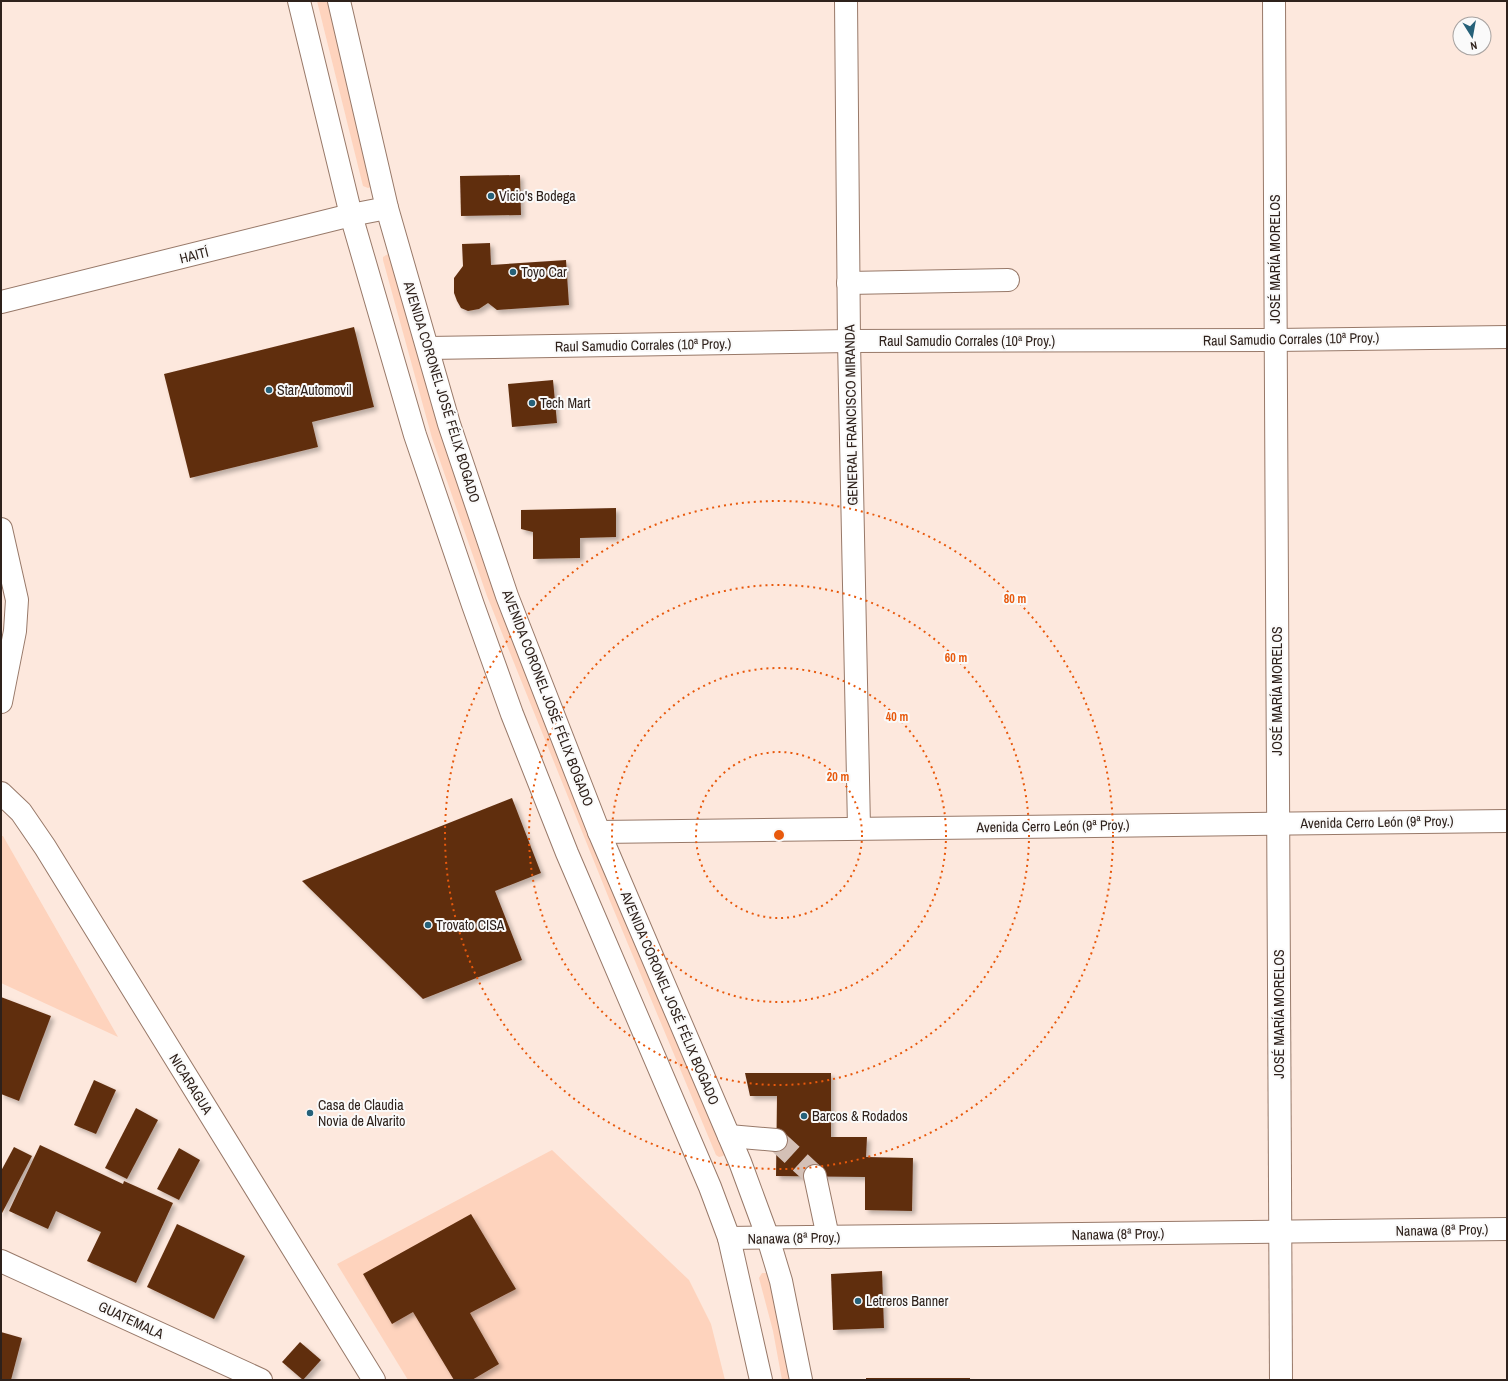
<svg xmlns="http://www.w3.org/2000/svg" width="1508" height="1381" viewBox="0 0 1508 1381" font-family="'Archivo Narrow',sans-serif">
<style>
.green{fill:#fed3bd}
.building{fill:#612f11;filter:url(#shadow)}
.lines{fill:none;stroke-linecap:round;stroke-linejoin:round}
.minor-tunnel{stroke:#d4c0b6;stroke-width:22;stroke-dasharray:22 11;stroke-linecap:butt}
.minor-casing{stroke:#987969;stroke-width:24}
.major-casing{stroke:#987969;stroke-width:24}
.minor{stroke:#fff;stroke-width:22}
.major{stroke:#fff;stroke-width:22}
.ring{fill:none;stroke:#e8590c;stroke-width:2;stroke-dasharray:2 4}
.poi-dot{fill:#266179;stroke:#fafafa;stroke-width:1.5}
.labels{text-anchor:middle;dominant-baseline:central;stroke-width:4;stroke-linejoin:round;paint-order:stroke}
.poi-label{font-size:14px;fill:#2e211b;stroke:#fafafa;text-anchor:start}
.street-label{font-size:14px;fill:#2e211b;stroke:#fafafa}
.centre{fill:#e8590c;stroke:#fafafa;stroke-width:2}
.ring-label{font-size:12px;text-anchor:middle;font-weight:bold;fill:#e8590c;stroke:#fafafa;stroke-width:4;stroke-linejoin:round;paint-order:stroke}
</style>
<defs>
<filter id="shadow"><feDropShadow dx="3.5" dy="3.5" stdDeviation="2" flood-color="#0004"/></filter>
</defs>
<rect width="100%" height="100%" fill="#fde8dd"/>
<g class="green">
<path d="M317,1H328L374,183L371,187L368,188L363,186Z"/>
<path d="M388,254L391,255L725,1154L723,1156L719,1157L716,1155L610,901L487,596L432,438L383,260V257Z"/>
<path d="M1,836H3L118,1037L1,983Z"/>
<path d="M552,1150L689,1280L711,1324L725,1380H408L337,1264Z"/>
<path d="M762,1273H767L768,1275L782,1330L791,1380H782L773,1331L759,1278Z"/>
</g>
<g class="building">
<path d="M520,175L521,215L461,216L460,176Z"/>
<path d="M490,243L491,265L566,260L569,305L497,310L488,303L479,309L468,311L461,308L457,301L454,293V278L463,266L462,244Z"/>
<path d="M354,327L374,407L312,422L318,447L190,478L164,374Z"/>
<path d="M553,380L557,423L512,427L508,384Z"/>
<path d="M616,508V537L580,538V558L533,559V532L521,529V510Z"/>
<path d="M512,798L541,873L495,891L522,960L423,999L302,881Z"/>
<path d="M1,997L51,1016L19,1101L1,1094Z"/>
<path d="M745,1073H831V1137H867L866,1157L913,1158L912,1211L865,1210V1177L776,1176L777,1096H750Z"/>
<path d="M94,1080L116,1090L96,1134L74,1125Z"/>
<path d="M136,1108L158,1120L127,1179L105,1168Z"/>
<path d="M40,1145L123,1184L124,1181L173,1203L136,1283L87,1261L101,1232L56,1211L48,1229L9,1211Z"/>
<path d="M14,1147L32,1156L1,1215V1171Z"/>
<path d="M179,1148L200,1160L179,1200L157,1189Z"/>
<path d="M471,1214L516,1289L470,1313L499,1364L472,1380H454L413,1312L392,1324L363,1274Z"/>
<path d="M177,1224L245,1256L214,1319L147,1287Z"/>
<path d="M882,1271L884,1328L833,1330L831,1274Z"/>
<path d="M1,1332L22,1338L11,1380H1Z"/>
<path d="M300,1342L321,1360L303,1380L282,1362Z"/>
<rect x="866" y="1378" width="104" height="2"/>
</g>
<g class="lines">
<path class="minor-tunnel" d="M776,1140L815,1176"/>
<defs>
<g id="minor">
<path d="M846,1L849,341L859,828"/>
<path d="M1274,1L1281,1380"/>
<path d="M848,283L1008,280"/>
<path d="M428,348L849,341L1276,340L1507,337"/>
<path d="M1,529L17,600L15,631L1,702"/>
<path d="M1,793L21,812L45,847L374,1380"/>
<path d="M599,832L1507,821"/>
<path d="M729,1136L776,1140"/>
<path d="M815,1176L828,1237"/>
<path d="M729,1238L1507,1229"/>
<path d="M1,1261L261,1380"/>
</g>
<g id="major">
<path d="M299,1L351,215L415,435L473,605L512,714L567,853L710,1187L729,1238L761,1380"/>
<path d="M339,1L387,208L449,424L507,596L599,832L740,1162L768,1238L781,1281L801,1380"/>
<path d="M1,302L351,215L387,208"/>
</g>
</defs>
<use href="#minor" class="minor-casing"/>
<use href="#major" class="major-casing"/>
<use href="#minor" class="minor"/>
<use href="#major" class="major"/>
</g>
<g class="ring">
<circle cx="779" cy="835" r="83"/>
<circle cx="779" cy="835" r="167"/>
<circle cx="779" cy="835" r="250"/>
<circle cx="779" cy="835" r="334"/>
</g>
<g class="poi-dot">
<circle cx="491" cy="196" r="4"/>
<circle cx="513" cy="272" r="4"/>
<circle cx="269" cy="390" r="4"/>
<circle cx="532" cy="403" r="4"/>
<circle cx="428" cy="925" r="4"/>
<circle cx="310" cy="1113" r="4"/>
<circle cx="804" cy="1116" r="4"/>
<circle cx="858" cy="1301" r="4"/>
</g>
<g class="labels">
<g class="poi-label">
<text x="499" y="196">Vicio's Bodega</text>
<text x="521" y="272">Toyo Car</text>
<text x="277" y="390">Star Automovil</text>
<text x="540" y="403">Tech Mart</text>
<text x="436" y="925">Trovato CISA</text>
<text x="318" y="1105">Casa de Claudia<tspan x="318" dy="16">Novia de Alvarito</tspan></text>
<text x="812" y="1116">Barcos &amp; Rodados</text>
<text x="866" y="1301">Letreros Banner</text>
</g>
<g class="street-label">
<text transform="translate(194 255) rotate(-14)">HAITÍ</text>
<text transform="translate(1275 259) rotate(-90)">JOSÉ MARÍA MORELOS</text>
<text transform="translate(1291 339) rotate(-1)">Raul Samudio Corrales (10ª Proy.)</text>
<text x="967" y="341">Raul Samudio Corrales (10ª Proy.)</text>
<text transform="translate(643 345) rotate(-1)">Raul Samudio Corrales (10ª Proy.)</text>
<text transform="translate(442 392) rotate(73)">AVENIDA CORONEL JOSÉ FÉLIX BOGADO</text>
<text transform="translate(851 415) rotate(-91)">GENERAL FRANCISCO MIRANDA</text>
<text transform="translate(1277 691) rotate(-90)">JOSÉ MARÍA MORELOS</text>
<text transform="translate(548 698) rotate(69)">AVENIDA CORONEL JOSÉ FÉLIX BOGADO</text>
<text transform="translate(1377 822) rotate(-1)">Avenida Cerro León (9ª Proy.)</text>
<text transform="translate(1053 826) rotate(-1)">Avenida Cerro León (9ª Proy.)</text>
<text transform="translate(670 998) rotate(67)">AVENIDA CORONEL JOSÉ FÉLIX BOGADO</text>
<text transform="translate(1279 1014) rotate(-90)">JOSÉ MARÍA MORELOS</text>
<text transform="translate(191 1084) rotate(58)">NICARAGUA</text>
<text transform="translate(1442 1230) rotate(-1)">Nanawa (8ª Proy.)</text>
<text transform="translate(1118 1234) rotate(-1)">Nanawa (8ª Proy.)</text>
<text transform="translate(794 1238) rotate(-1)">Nanawa (8ª Proy.)</text>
<text transform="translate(131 1320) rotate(25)">GUATEMALA</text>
</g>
</g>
<circle cx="779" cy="835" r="6" class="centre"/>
<g class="ring-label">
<text x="1015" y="603">80 m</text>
<text x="956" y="662">60 m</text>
<text x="897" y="721">40 m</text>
<text x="838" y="781">20 m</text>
</g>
<rect width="1508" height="1381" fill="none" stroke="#2e211b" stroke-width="4"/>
<g transform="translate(1472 36) rotate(169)"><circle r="19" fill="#fafafa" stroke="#a8a3a1"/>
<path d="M0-3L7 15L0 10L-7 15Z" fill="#266179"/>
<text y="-6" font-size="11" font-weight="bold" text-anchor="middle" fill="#2e211b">N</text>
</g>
</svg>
